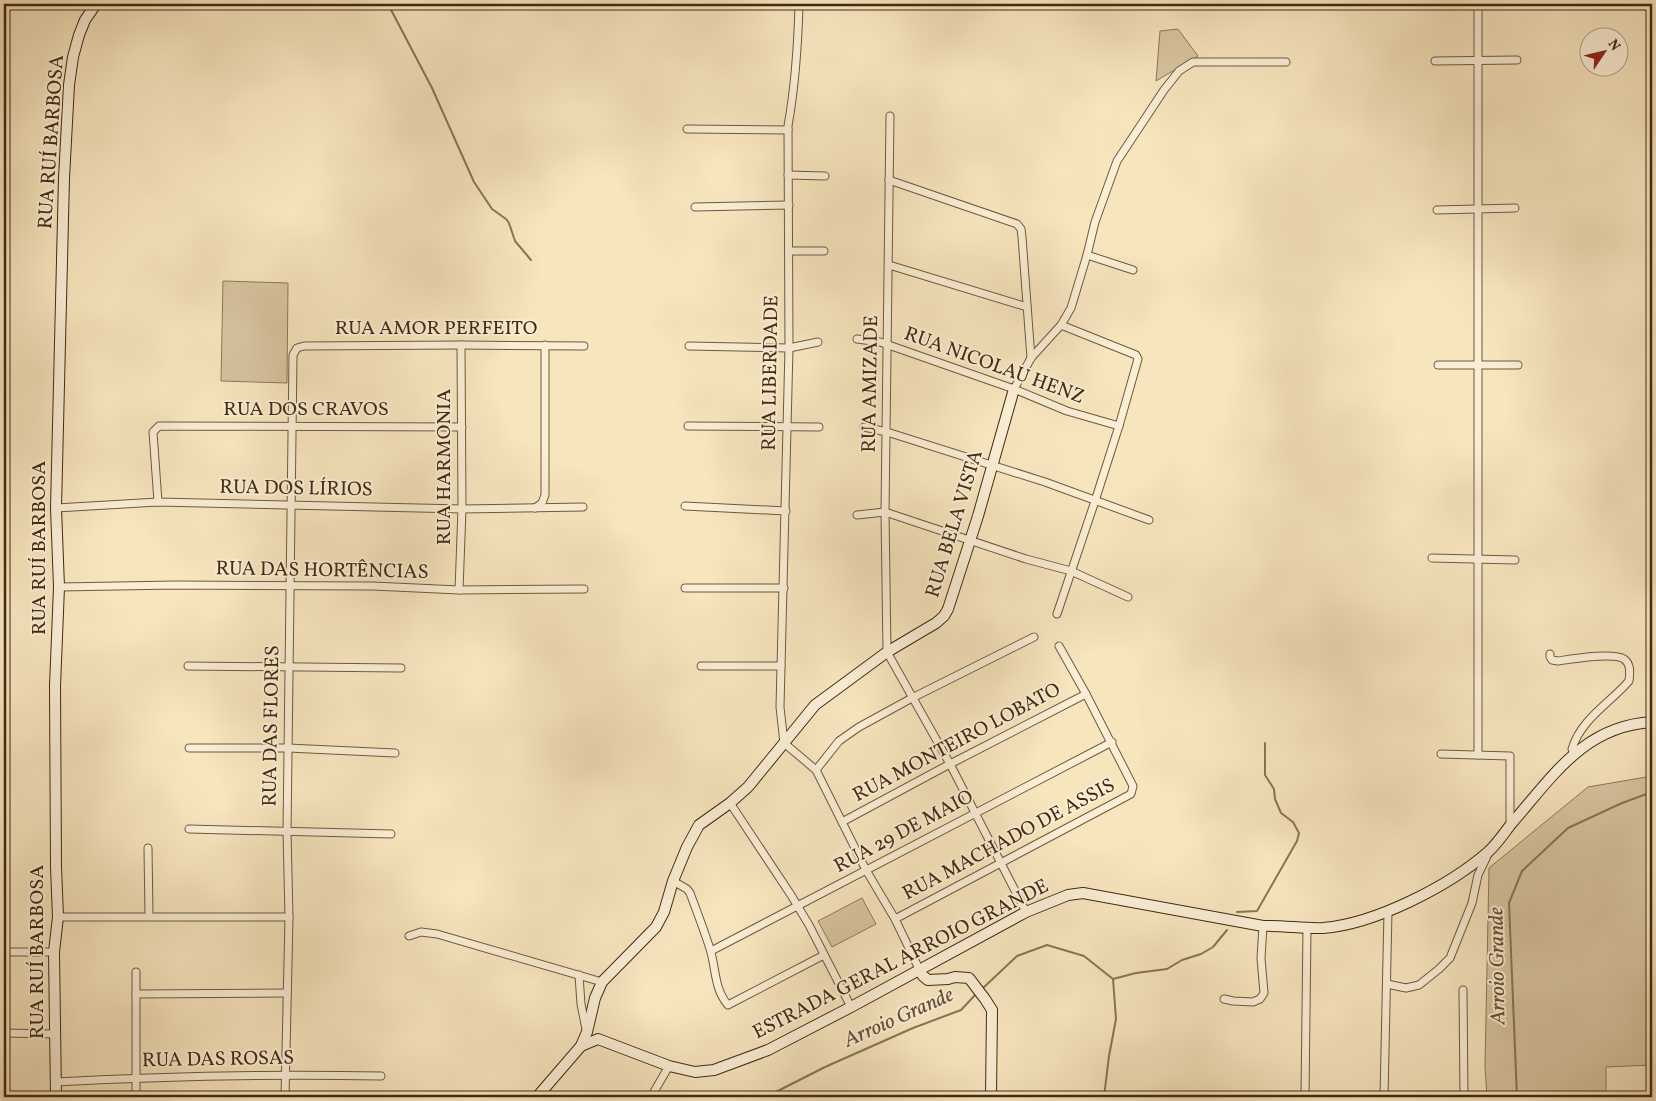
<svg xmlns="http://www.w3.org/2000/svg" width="1656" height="1101" viewBox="0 0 1656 1101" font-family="Vollkorn,serif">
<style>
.green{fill:#d8c5a1;stroke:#8d785a}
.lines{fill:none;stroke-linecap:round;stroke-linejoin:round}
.stream{stroke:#897456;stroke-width:2}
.street-casing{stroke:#6f593d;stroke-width:9}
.secondary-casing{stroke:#422a12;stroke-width:12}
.street{stroke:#faeed5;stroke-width:7}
.secondary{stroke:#faeed5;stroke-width:10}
.labels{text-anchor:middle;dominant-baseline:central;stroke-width:4;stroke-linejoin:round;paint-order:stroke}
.street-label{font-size:20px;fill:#422a12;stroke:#faeed5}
.water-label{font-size:21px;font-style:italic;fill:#664f34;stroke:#faeed5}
</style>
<rect width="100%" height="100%" fill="#f7e5be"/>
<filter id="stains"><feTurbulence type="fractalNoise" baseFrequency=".004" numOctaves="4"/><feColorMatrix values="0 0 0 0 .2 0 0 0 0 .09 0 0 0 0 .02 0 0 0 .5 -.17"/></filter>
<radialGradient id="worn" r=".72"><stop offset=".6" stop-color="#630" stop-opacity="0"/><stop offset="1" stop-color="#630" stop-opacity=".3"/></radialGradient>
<g class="green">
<path d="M1178,29L1198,56L1156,81L1160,31Z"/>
<path d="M223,281L288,283L287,383L221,381Z"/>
<path d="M1652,776V1065L1606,1067V1097H1487L1485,1067L1489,868L1588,787Z"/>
<path d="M862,898L876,924L832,947L818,921Z"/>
</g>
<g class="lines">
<g class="stream">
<path d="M388,4L432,88L474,182L492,209L506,219L509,223L515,241L531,260"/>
<path d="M1237,912L1257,911L1297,841L1299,833L1293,822L1281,813L1275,799L1274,789L1265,775V743"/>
<path d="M1113,979L1136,973L1167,969L1182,960L1201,954L1213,947L1227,930"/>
<path d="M982,989L1017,956L1047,945L1084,956L1113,979L1116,1019L1109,1056L1104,1097"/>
<path d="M766,1097L825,1067L913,1028L961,1010L976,994"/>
<path d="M1517,1097L1509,903L1522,871L1568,828L1622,803L1652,792"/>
</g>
<defs>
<g id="street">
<path d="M799,4C798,45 795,86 788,126L789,348L780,707L784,743L816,770L866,870L895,919L920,971"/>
<path d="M1478,4V755"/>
<path d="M1435,61L1517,60"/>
<path d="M890,116L885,512L887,652L950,764L1026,912"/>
<path d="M687,129L788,130"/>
<path d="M788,175L825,176"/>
<path d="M889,180L1017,224L1021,229L1022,237L1031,358"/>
<path d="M695,207L789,205"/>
<path d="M1437,210L1515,208"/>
<path d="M789,251H824"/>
<path d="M1087,255L1133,270"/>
<path d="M889,265L1027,307"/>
<path d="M857,339L880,342L1014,389L1067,411L1119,426"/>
<path d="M689,346L789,348L818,342"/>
<path d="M1438,365H1518"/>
<path d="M1014,389L1031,358L1061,325L1071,308L1087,255L1095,222L1117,161L1164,90L1179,71L1193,62H1286"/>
<path d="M688,426L819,427"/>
<path d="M864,427L887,432L1045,482L1149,520"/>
<path d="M158,502L153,432L159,426L462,427"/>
<path d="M685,506L786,511"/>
<path d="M56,508L158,502L462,509L583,507"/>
<path d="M535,508L542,503L545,495V345"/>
<path d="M857,515L885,512L1026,559L1071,571L1128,597"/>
<path d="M1432,558L1515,560"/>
<path d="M59,587L175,585L373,586L459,590L584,589"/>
<path d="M685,588H784"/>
<path d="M459,590L462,509L461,345"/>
<path d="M1057,614L1095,501L1119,426L1138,359L1136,355L1061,325"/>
<path d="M1550,654V657L1552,660L1558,661C1572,659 1613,652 1624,659C1631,664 1630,673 1629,681C1609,704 1581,719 1572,749L1574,753"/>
<path d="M188,666L401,668"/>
<path d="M701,666H781"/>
<path d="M189,748H288L395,753"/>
<path d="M1441,754L1510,756V826"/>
<path d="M816,770L839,741L859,727L912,698L1034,637"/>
<path d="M730,803L791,895L809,925L851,1007"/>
<path d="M842,822L950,764L1086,694"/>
<path d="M189,829L391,834"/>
<path d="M148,848L149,916"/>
<path d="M673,881L687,889L690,893C697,912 704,930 710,949C716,968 714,989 728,1005L824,955"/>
<path d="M58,917H289"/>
<path d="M895,919L1131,794L1133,786L1086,694L1059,646"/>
<path d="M409,936L421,932L437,934L602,982"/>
<path d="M711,951L1112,742"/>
<path d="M4,952H54"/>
<path d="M136,972V1097"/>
<path d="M579,975L581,1004L586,1029"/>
<path d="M1387,984L1406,988L1419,985L1439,969L1450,958L1472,903L1478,875L1488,854"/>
<path d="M1463,990L1464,1097"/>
<path d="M136,994L287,993"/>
<path d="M1224,999L1233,1001L1253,1002L1260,999L1264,993L1261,958L1263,926"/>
<path d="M4,1033L55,1034"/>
<path d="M56,1082C164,1076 273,1074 381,1076"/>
<path d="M285,1097L289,917L287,832L293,355L297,348L304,346L461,345L584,346"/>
<path d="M651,1097L669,1066"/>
<path d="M1305,1097L1307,928"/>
<path d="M1384,1097L1388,911"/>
</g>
<g id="secondary">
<path d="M920,971L923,976L928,980L948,979L955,977L969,978L985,999L992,1010L991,1097"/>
<path d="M581,1046L598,1039L669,1066L695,1072L714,1070L768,1050L851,1007L1026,912L1068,895L1083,893L1263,926C1283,925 1303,929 1323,928C1375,924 1449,886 1488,852C1497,844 1504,833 1512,823C1553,776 1584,726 1652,722"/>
<path d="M56,1097L54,952L58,917L56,867L55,686L59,587L56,508L64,178L69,85L73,57L79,35L85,20L96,4"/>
<path d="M537,1097L581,1046L587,1032L595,998L602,982L656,927L664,912L673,881L687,847L699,825L730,803L748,787L815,705L887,652L936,623L944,616L948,609L978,516L1014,389"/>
</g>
</defs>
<use href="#street" class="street-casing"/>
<use href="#secondary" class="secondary-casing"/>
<use href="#street" class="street"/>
<use href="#secondary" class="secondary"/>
</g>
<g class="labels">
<g class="street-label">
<text transform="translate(52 142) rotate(-86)">RUA RUÍ BARBOSA</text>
<text x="436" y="329">RUA AMOR PERFEITO</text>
<text transform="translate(994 366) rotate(20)">RUA NICOLAU HENZ</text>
<text transform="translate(771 373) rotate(-89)">RUA LIBERDADE</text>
<text transform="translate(871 384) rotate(-89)">RUA AMIZADE</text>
<text x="306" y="410">RUA DOS CRAVOS</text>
<text transform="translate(445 467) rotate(-90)">RUA HARMONIA</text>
<text transform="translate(296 489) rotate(1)">RUA DOS LÍRIOS</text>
<text transform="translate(955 524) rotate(-73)">RUA BELA VISTA</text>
<text transform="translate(40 548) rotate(-90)">RUA RUÍ BARBOSA</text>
<text transform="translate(322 571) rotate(1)">RUA DAS HORTÊNCIAS</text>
<text transform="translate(272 726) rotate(-89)">RUA DAS FLORES</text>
<text transform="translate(957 743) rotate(-28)">RUA MONTEIRO LOBATO</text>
<text transform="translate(904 832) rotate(-28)">RUA 29 DE MAIO</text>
<text transform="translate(1009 840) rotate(-28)">RUA MACHADO DE ASSIS</text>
<text transform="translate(38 952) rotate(-90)">RUA RUÍ BARBOSA</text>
<text transform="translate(901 960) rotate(-27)">ESTRADA GERAL ARROIO GRANDE</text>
<text transform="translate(218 1060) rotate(-1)">RUA DAS ROSAS</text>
</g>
<g class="water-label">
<text transform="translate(1498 966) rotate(-91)">Arroio Grande</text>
<text transform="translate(899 1018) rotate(-24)">Arroio Grande</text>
</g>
</g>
<rect width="1656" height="1101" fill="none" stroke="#f7e5be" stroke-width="20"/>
<rect x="5" y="5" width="1646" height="1091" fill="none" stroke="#422a12" stroke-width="2.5"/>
<rect x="10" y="10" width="1636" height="1081" fill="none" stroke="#422a12"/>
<g transform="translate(1604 52) rotate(55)"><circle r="24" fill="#faeed5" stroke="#b0a087"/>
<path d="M0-4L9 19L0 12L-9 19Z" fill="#8f2418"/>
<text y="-8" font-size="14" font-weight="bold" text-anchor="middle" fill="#422a12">N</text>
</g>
<rect width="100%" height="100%" filter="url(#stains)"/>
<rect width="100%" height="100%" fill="url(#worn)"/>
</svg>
